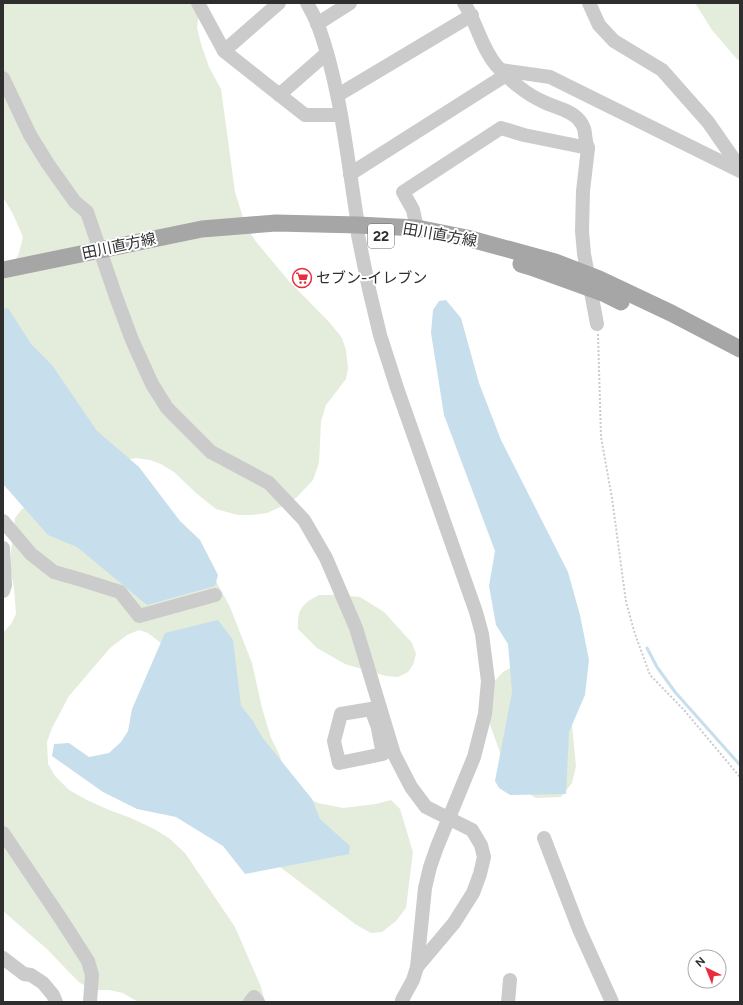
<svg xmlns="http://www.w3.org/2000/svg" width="743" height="1005" viewBox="0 0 743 1005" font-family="Figtree,'Noto Sans JP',sans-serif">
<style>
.green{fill:#e4ecdb}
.water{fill:#c7deec}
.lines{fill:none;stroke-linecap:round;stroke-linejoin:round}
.stream{stroke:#c7deec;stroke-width:3}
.path{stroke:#cbcbcb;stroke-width:2;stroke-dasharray:2 2;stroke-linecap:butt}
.minor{stroke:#cbcbcb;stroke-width:14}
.major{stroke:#a6a6a6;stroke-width:17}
.labels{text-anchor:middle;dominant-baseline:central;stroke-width:4;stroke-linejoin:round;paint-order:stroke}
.shield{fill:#fff;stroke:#6d6d6d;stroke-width:1}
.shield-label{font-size:14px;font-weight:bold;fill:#2e2e2e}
.street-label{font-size:15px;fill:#2e2e2e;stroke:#fff}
.poi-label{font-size:15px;fill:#2e2e2e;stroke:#fff;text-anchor:start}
</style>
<rect width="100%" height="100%" fill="#fff"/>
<g class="green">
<path d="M3,3H200L197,28L201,44L209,67L221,89L235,192L246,227L257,243L288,280L330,323L342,338L346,350L348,368L346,379L326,405L321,421L319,463L313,480L297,497L285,505L267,513L253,515H238L216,509L196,493L174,472L161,464L150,460L136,458L96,465L3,412V273L13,266L19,253L23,237L13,214L3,197Z"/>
<path d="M695,3H740V61L736,58L712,30Z"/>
<path d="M38,502L216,581L230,607L252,663L262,708L271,738L280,756L284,774L298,794L318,803L343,808L376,804L391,800L400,809L413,852L406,908L396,921L382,932L371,933L355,924L263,854L166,647L148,633L139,630L127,635L110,648L69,696L52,728L47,742L48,764L55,776L69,790L87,800L109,810L131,818L154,829L169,838L185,853L235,927L261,987L265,1002H138L123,993L109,990H94L80,983L66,969L48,950L3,911V633L11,624L16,614L14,588L10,566L11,552L15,518L22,509Z"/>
<path d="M319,595H337L360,597L384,612L412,643L416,654L413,665L408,672L398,677L386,676L345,664L317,648L298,629C297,609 302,604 319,595Z"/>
<path d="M524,660L563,690L572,725L576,766L572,783L561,797L536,798L529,794L502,758L488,719L494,682L503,672Z"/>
</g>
<g class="water">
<path d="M446,300L461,318L479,383L501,440L568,572L580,615L589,660L585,695L569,732L566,794L510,795L499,788L495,781L512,692L508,644L496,625L489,586L495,551L444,415L431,333L433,310L439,301Z"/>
<path d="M8,308L31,344L52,365L97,431L139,467L180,521L200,540L218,575L215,586L147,605L77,547L48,535L3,484V309Z"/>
<path d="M218,620L233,640L241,706L253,721L262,737L312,799L320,819L350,846L349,854L245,874L223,846L176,817L137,809L103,792L52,756L54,744L69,743L89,757L109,753L121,742L128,731L132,709L165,633Z"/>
</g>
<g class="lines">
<path class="stream" d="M647,648L657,667L675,692L740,765"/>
<path class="path" d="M598,334L601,437L612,498L626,602L635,634L650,675L684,710L740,777"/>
<g class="minor">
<path d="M198,3L224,51L279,3"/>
<path d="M307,3C311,10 315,18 318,25C341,88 347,158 358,225V235L369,289L380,335L397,388L476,612L482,634L488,681L485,714L474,757L437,847L430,867L425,888L417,967L413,980L402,1000L403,1002"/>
<path d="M464,3C477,23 481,47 496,65C508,79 527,95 544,102C556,108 571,110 579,120C588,130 583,137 588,148L583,191L582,231L584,254L597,324"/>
<path d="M589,3L599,25L614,41L662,70L708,122L740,168"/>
<path d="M317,24L350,3"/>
<path d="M224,51L305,115H341"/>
<path d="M501,70L550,77L740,171"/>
<path d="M3,78L30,135L48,164L75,202L87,212L116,297L132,340L152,384L167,408L211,452L269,483L304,520L326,558L356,628L394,754L411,787L426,807L472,830L481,845L484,857L480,874L473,893L454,923L417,967"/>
<path d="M279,95L327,53"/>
<path d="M338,95L472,15"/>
<path d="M350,174L506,75"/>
<path d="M417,228L413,210L403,192L501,128L524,135L588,148"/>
<path d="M3,521L31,554L54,572L82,580L120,592L139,616L215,595"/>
<path d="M3,548L5,585L3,591"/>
<path d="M377,725L371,709L341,714L334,741L339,763L383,754L378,729"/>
<path d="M3,833L61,919L88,961L92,975L90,1002"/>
<path d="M544,838L579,929L612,1002"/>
<path d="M3,958L24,974L31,975L43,983L53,995L56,1002"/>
<path d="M250,1002L254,997L258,1002"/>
<path d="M508,1002L510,980"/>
</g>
<g class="major">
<path d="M521,264L531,267L603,293L621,302"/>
<path d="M3,270L202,229L276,223L358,225L417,228L467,238L555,262L599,279L671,313L740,349"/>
</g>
</g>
<defs>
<symbol id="supermarket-ring" viewBox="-11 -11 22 22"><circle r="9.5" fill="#fff" stroke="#e82d3c" stroke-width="1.5"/><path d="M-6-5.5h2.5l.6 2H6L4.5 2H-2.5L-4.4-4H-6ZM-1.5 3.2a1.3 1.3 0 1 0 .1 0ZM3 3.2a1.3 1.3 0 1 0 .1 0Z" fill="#e82d3c"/></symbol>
</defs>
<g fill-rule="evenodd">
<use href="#supermarket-ring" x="291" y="267" width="22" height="22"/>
</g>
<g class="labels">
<rect class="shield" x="368" y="224" width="26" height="24" rx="3"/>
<g class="shield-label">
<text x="381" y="236">22</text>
</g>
<g class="street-label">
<text transform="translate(440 235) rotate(10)">田川直方線</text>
<text transform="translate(119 246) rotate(-12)">田川直方線</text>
</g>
<g class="poi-label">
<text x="316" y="278">セブン-イレブン</text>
</g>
</g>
<rect width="743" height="1005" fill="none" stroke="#2e2e2e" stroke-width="8"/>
<g transform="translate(707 969) rotate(317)"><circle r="19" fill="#ffffff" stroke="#ababab"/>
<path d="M0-3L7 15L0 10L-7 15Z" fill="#e82d3c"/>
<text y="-6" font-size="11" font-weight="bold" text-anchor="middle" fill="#2e2e2e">N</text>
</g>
</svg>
